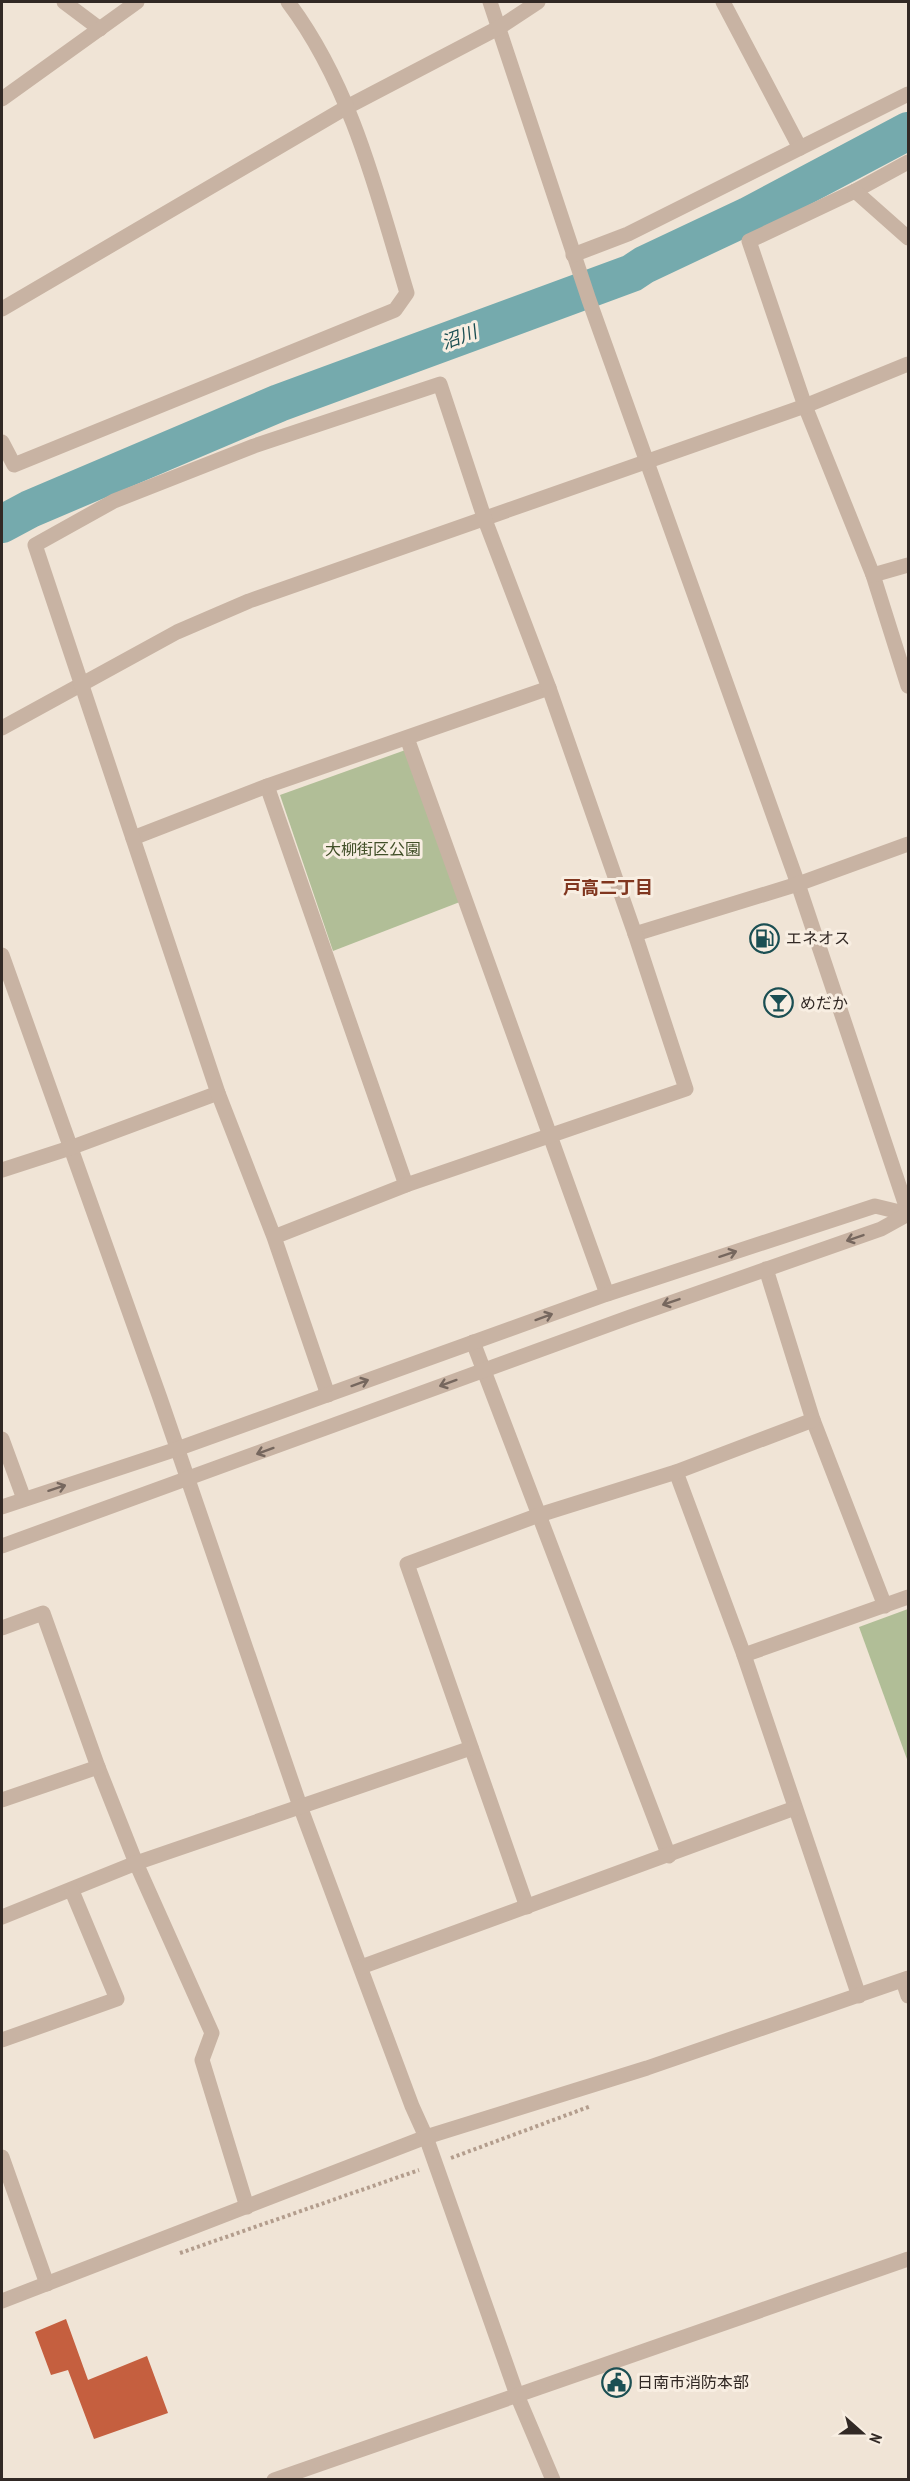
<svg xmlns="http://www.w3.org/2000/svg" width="910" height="2481" viewBox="0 0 910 2481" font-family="'PT Sans Narrow','Noto Sans JP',sans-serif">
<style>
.green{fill:#b1be97}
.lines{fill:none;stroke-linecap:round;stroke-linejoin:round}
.river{stroke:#75aaad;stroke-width:38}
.building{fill:#c55f3f}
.path{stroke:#b39d8d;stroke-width:4;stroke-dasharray:3 3;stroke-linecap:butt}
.minor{stroke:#c8b3a3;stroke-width:15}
.oneway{stroke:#76675e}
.labels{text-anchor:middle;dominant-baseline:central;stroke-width:6;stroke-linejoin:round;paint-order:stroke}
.park-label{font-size:16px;fill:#425029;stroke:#f8eee2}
.poi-label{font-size:16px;fill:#322925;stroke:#f8eee2;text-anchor:start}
.water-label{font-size:18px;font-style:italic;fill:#1b4f53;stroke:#f8eee2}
.neighbourhood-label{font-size:18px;font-weight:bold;fill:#80361f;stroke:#f8eee2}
</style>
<rect width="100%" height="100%" fill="#f0e4d6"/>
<g class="green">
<path d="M411,748L465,900L333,951L280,795Z"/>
<path d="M908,1609V1762L859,1627Z"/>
</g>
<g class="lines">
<path class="river" d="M2,524L30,509L279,403L632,273L644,265L748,216L908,131"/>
</g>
<path class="building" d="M66,2319L88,2380L147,2356L168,2413L94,2439L68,2370L51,2375L35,2332Z"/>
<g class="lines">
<g class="path">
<path d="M451,2158L591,2106"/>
<path d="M180,2253L419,2170"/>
</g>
<g class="minor">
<path d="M64,2L100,29"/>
<path d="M490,2L589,300L798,884L908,1212"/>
<path d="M723,2L800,148"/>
<path d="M2,99L137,2"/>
<path d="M908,162L855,191L749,241L805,406L873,575L908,686"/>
<path d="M855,191L908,238"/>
<path d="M573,255L628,234L908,94"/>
<path d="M2,309L347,107L500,27L538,2"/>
<path d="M2,442L14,465L395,310L407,293C377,193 352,87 288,2"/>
<path d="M873,575L908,565"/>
<path d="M2,728L177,632L249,601L805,406L908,364"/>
<path d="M407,738L607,1294"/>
<path d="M267,786L406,1185"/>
<path d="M133,838L267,786L549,688"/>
<path d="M635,934L798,884L908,844"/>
<path d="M2,955L160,1398L300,1806L412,2106L426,2137L517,2395L553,2480"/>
<path d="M2,1170L70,1148L218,1093"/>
<path d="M274,1237L406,1185L686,1089L635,934L549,688L485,520L440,384L254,446L114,501L35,545L218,1093L274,1237L328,1395"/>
<path d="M766,1269L813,1420L885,1606"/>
<path d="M473,1342L669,1856"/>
<path d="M2,1439L24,1499"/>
<path d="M676,1472L744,1655L859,1996"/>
<path d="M2,1507L177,1449L607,1294L875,1206L908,1214"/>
<path d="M2,1546L630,1317L881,1229L908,1214"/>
<path d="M2,1628L43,1613L98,1767L136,1863L212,2033L202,2060L247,2207"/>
<path d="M744,1655L908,1597"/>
<path d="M2,1800L98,1767"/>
<path d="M527,1907L407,1564L539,1515L676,1472L813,1420"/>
<path d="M2,1917L136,1863L471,1748"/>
<path d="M361,1967L795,1808"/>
<path d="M903,1981L908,1996"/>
<path d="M2,2040L117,1999L72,1891"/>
<path d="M2,2157L47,2284"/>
<path d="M2,2301L426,2137L647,2068L908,1978"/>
<path d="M274,2480L908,2259"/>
</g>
</g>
<defs><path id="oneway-shaft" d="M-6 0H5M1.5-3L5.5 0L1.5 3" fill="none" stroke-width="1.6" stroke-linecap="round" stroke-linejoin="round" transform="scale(1.5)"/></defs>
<g class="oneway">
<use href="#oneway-shaft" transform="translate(855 1238) rotate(161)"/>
<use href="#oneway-shaft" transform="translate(728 1254) rotate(-18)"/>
<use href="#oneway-shaft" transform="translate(671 1302) rotate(161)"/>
<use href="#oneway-shaft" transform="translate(544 1317) rotate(-20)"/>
<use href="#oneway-shaft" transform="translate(360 1383) rotate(-20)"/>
<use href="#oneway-shaft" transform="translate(448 1383) rotate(160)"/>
<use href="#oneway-shaft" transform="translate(265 1451) rotate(160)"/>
<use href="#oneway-shaft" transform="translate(57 1488) rotate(-18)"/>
</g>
<defs>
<symbol id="fuel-ring" viewBox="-11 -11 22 22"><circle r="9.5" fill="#f8eee2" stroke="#1b4f53" stroke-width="1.5"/><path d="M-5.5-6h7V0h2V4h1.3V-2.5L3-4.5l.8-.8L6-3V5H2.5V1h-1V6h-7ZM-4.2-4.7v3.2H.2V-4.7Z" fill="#1b4f53"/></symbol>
<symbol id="bar-ring" viewBox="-11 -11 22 22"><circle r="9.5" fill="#f8eee2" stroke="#1b4f53" stroke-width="1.5"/><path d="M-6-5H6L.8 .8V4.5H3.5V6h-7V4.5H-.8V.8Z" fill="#1b4f53"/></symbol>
<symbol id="civic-ring" viewBox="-11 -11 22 22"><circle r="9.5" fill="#f8eee2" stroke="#1b4f53" stroke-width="1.5"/><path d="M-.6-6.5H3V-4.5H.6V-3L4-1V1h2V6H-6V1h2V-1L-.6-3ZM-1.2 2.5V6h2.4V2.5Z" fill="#1b4f53"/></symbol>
</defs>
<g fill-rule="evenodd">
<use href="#fuel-ring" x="748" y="922" width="33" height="33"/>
<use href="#bar-ring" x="762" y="986" width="33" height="33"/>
<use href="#civic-ring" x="600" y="2366" width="33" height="33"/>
</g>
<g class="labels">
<g class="park-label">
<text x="373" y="849">大柳街区公園</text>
</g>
<g class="poi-label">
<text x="786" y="938">エネオス</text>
<text x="800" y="1003">めだか</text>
<text x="637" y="2382">日南市消防本部</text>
</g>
<g class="water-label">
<text transform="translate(459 337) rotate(-20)">沼川</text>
</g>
<g class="neighbourhood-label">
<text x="608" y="887">戸高二丁目</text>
</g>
</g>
<rect width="910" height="2481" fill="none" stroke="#322925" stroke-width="6"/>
<g transform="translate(862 2433) rotate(111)" stroke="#f8eee2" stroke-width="4.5" paint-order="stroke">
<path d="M0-4.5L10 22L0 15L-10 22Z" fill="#322925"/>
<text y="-9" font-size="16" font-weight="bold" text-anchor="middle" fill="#322925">N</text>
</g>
</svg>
